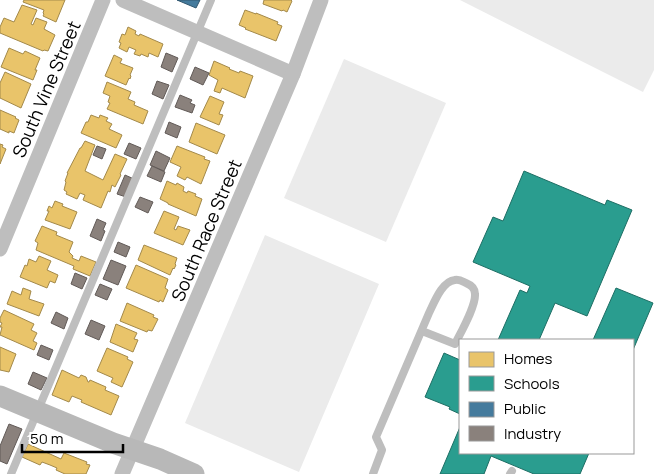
<svg xmlns="http://www.w3.org/2000/svg" width="654" height="474" viewBox="0 0 654 474" font-family="Manrope,sans-serif">
<style>
.green{fill:#ebebeb}
.homes{fill:#e9c46a;stroke:#a3894a}
.schools{fill:#2a9d8f;stroke:#1d6e64}
.public{fill:#457b9d;stroke:#30566e}
.industry{fill:#8a817c;stroke:#615a57}
.lines{fill:none;stroke-linecap:round;stroke-linejoin:round}
.lane{stroke:#bebebe;stroke-width:8}
.street{stroke:#bebebe;stroke-width:15}
.secondary{stroke:#b8b8b8;stroke-width:21}
.labels{text-anchor:middle;dominant-baseline:central;stroke-width:5;stroke-linejoin:round;paint-order:stroke}
.street-label{font-size:18px;fill:#000;stroke:#fff}
</style>
<rect width="100%" height="100%" fill="#fff"/>
<g class="green">
<path d="M460,0H654V70L643,92Z"/>
<path d="M344,59L446,103L386,242L284,198Z"/>
<path d="M265,235L379,284L299,472L185,423Z"/>
</g>
<g class="homes">
<path d="M24,0H65L56,22L43,16L44,14L43,13L44,10L23,2Z"/>
<path d="M264,0H291L292,1L287,12L283,10L282,11L263,4Z"/>
<path d="M22,5L37,10L31,24L33,25L36,18L47,22L44,29L55,35L48,51L44,50L43,51L0,33V27L4,18L14,22Z"/>
<path d="M245,10L256,14V13L278,22L277,24L282,26L276,41L245,29L246,28L239,25Z"/>
<path d="M128,27L136,31L135,34L139,36L140,34L163,44L158,57L149,53L148,57L141,54L140,56L134,54L136,50L129,47L127,52L119,48L121,43L119,42L122,34L125,35Z"/>
<path d="M9,48L23,54L25,51L40,58L35,70H37L33,80L1,67Z"/>
<path d="M114,55L122,59L120,63L133,68L130,75L131,76L130,79L129,78L126,85L105,76Z"/>
<path d="M214,61L230,68L229,69L239,73L240,71L253,76L245,98L222,88L220,93L214,91L218,80L209,75Z"/>
<path d="M5,72L31,84L21,108L0,98V83Z"/>
<path d="M107,82L131,92L128,99L135,102L134,105L148,111L143,124L107,109L110,103L108,102L110,96L103,93Z"/>
<path d="M210,96L224,102L219,114L223,115L219,125L200,117Z"/>
<path d="M0,110L16,117L15,118L19,120L14,133L9,131V133L0,129Z"/>
<path d="M91,115L99,118L100,115L108,118L106,121L112,124L109,129L122,135L116,148L81,133L86,122H88Z"/>
<path d="M196,123L225,135L217,154L189,142Z"/>
<path d="M85,141L95,145L85,171L103,180L115,154L127,159L120,174L121,175L115,187L112,185L110,192L108,191L101,208L83,200L85,195L80,193L77,199L66,194L67,192L64,190L66,182L65,181L68,173H67L80,148H81Z"/>
<path d="M0,144L3,145L2,147L6,149L0,164Z"/>
<path d="M177,146L205,157L204,159L210,161L201,184L187,177L185,180L177,176L181,167L170,162Z"/>
<path d="M167,181L176,185L177,183L184,187L183,191L187,193L188,191L196,194L195,196L202,199L196,216L168,204V203L160,199Z"/>
<path d="M55,201L63,204L62,206L77,212L70,229L45,220L49,211H47L49,206L52,208Z"/>
<path d="M164,211L179,217L174,229L176,230L178,226L190,230L183,245L154,233Z"/>
<path d="M42,226L57,232L56,235L73,242L69,252L73,256L72,258L79,261L81,256L96,262L90,276L73,269L74,266L36,250L38,243L35,241Z"/>
<path d="M144,245L177,258L175,264L176,265L174,269L173,268L170,275L138,260Z"/>
<path d="M39,256L51,261L47,270L58,275L55,283L50,281L47,288L20,277L25,265L27,266L29,259L36,262Z"/>
<path d="M136,265L168,279L165,288L168,290L163,302L160,300L159,302L126,288Z"/>
<path d="M23,288L31,291L29,299L44,304L39,316L7,304L12,291L21,295Z"/>
<path d="M127,303L154,315L153,317L158,319L152,331L148,330L147,332L120,321Z"/>
<path d="M4,310L34,324L31,330L37,333L33,341L37,343L34,350L0,335L2,327H0L2,323L0,322V318Z"/>
<path d="M116,324L137,333L134,339L138,340L133,352L110,342Z"/>
<path d="M0,347L16,354L9,372L0,370Z"/>
<path d="M107,348L128,357L127,359L133,362L122,387L111,382L113,378L97,371Z"/>
<path d="M62,370L79,378L81,375L86,377L88,382H89L90,380L106,387L105,390L119,396L111,415L81,402L82,400L72,396L69,402L52,395Z"/>
<path d="M28,444L61,459L64,453L87,462L86,464L90,465L86,474H65L56,470L57,468L50,465L42,462L40,465L22,457Z"/>
</g>
<g class="schools">
<path d="M524,171L605,205L607,200L632,210L587,316L555,303L539,340H498L520,290L527,293L530,286L473,262L493,217L503,221Z"/>
<path d="M616,288L653,303L633,350V340H593Z"/>
<path d="M444,353L460,360V414L449,409L450,407L425,397Z"/>
<path d="M460,427V453H589L580,474H534L491,456L484,474H440Z"/>
</g>
<path class="public" d="M177,0H200L196,8Z"/>
<g class="industry">
<path d="M166,53L178,58L172,72L161,67Z"/>
<path d="M195,67L209,73L203,85L190,79Z"/>
<path d="M157,81L169,85L163,99L152,94Z"/>
<path d="M180,95L192,100L190,103L195,105L192,113L175,107Z"/>
<path d="M169,122L181,127L177,138L165,133Z"/>
<path d="M129,143L141,148L136,159L124,154Z"/>
<path d="M97,146L106,149L102,159L93,155Z"/>
<path d="M156,151L170,158L164,171L150,165Z"/>
<path d="M152,166L165,172L161,182L147,176Z"/>
<path d="M125,175L134,179L126,197L117,194Z"/>
<path d="M140,197L153,202L148,213L135,207Z"/>
<path d="M97,219L106,223L103,230L105,231L101,241L90,236Z"/>
<path d="M118,242L130,247L126,257L114,252Z"/>
<path d="M111,260L126,266L118,285L103,279Z"/>
<path d="M75,273L87,278L82,289L71,284Z"/>
<path d="M100,284L112,289L107,300L95,295Z"/>
<path d="M56,312L68,318L64,329L51,323Z"/>
<path d="M91,320L105,326L99,340L85,334Z"/>
<path d="M41,345L53,350L49,360L37,355Z"/>
<path d="M33,372L47,378L41,390L28,384Z"/>
<path d="M9,424L22,429L7,464L0,461V446Z"/>
</g>
<g class="lines">
<g class="lane">
<path d="M11,474L211,0"/>
<path d="M373,474L382,450L376,437L429,313C434,303 442,281 455,280C459,279 462,281 466,283C471,285 475,288 475,294C476,306 461,332 455,344L422,331"/>
<path d="M510,474L512,471"/>
</g>
<g class="street">
<path d="M123,0L293,74"/>
<path d="M0,249L103,0"/>
<path d="M122,474L293,74L321,0"/>
</g>
<path class="secondary" d="M0,396L113,443L160,459L194,474"/>
</g>
<g class="labels">
<g class="street-label">
<text transform="translate(46 89) rotate(-67)">South Vine Street</text>
<text transform="translate(206 230) rotate(-67)">South Race Street</text>
</g>
</g>
<rect x="459" y="339" width="175" height="115" fill="#ffffff" stroke="#999999"/>
<rect x="469" y="352" width="25" height="15" fill="#e9c46a" stroke="#999999"/>
<text x="504" y="364" font-size="15" fill="#000000">Homes</text>
<rect x="469" y="376" width="25" height="15" fill="#2a9d8f" stroke="#999999"/>
<text x="504" y="389" font-size="15" fill="#000000">Schools</text>
<rect x="469" y="402" width="25" height="15" fill="#457b9d" stroke="#999999"/>
<text x="504" y="414" font-size="15" fill="#000000">Public</text>
<rect x="469" y="426" width="25" height="15" fill="#8a817c" stroke="#999999"/>
<text x="504" y="439" font-size="15" fill="#000000">Industry</text>
<path d="M22 444v8h101v-8" fill="none" stroke="#000000" stroke-width="2.5"/>
<text x="30" y="444" font-size="15" fill="#000000" stroke="#ffffff" stroke-width="4" paint-order="stroke">50 m</text>
</svg>
